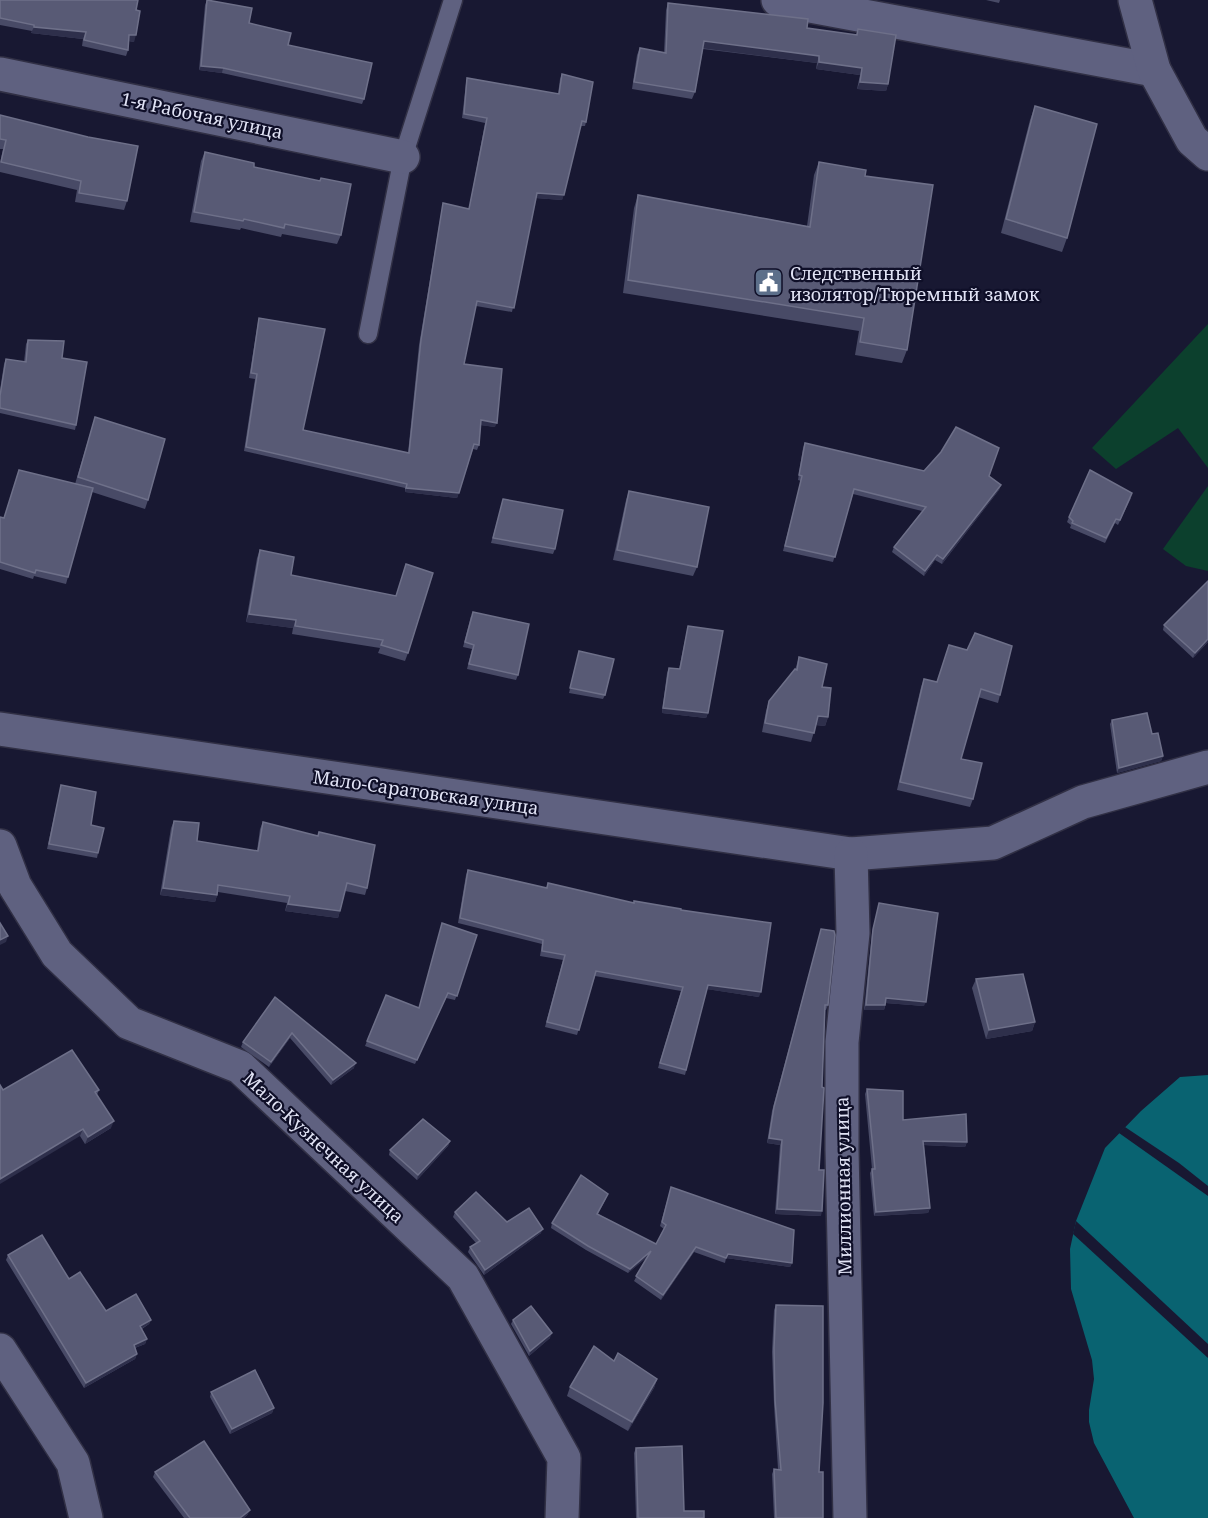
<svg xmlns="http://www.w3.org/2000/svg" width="1208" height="1518" viewBox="0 0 1208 1518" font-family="'Noto Serif',serif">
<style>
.green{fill:#0c402d}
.water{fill:#096371}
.pier{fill:#181832}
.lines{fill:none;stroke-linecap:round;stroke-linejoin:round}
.lane-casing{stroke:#313045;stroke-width:21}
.street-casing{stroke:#313045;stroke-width:36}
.lane{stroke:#5f6180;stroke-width:18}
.street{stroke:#5f6180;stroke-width:33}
.wall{fill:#484a66}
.shaded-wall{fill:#2e2f4b}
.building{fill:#585a75;stroke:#6e7089;stroke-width:1.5}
.labels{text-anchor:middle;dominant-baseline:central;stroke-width:4.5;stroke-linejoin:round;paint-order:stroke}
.street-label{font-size:18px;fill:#e1e3f5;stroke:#0f0f28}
.poi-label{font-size:18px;fill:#e1e3f5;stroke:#0f0f28;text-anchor:start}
</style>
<rect width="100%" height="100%" fill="#181832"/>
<g class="green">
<path d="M1208,324V468L1178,428L1116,469L1092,448Z"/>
<path d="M1208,486V571L1186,566L1163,549Z"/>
</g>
<path class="water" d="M1208,1075V1518H1134L1094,1443L1089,1422V1410L1094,1379L1092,1360L1071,1289L1070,1249L1076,1221L1105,1148L1141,1111L1180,1077Z"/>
<g class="pier">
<path d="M1125,1127L1179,1163L1208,1186V1196L1119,1133Z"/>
<path d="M1076,1221L1208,1344V1358L1073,1234Z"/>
</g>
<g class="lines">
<defs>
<path id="lane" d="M368,334L403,157L453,0"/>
<g id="street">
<path d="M778,0L1154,70"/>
<path d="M1135,0L1154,70L1192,140L1208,154"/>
<path d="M0,74L403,157"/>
<path d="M0,729L851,854L993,843L1083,802L1208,767"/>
<path d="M0,846L15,886L57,954L129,1023L240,1067L463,1277L564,1458L562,1518"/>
<path d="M0,1350L73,1463L86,1518"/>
<path d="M850,1518L842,1150V1042L853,933L851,854"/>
</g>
</defs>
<use href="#lane" class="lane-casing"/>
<use href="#street" class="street-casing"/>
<use href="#lane" class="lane"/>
<use href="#street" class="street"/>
</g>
<g class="wall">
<path d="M0,0L136,10L134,42L129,41L128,50L126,56L82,46L83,39L31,33L32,31L0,25Z"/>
<path d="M207,0L288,45L364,99L362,104L222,73L199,70L205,5Z"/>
<path d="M986,0H1000L999,3Z"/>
<path d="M668,3L807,28L856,35L858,29L888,84L886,91L857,89L860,75L816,69L817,63L703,49L695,92L692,99L632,89L637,55L640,48L664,53L666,10Z"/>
<path d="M562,74L586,122L585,126H581L562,200L536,198L512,312L476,306L464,364L495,427L481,425L479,445L477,450L473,449L457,498L405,492V488L244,451L255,379L249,378L258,322L259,318L303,430L408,453L419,345L442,208L443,203L469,209L485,123L462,118L466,83L467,78L558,94L560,79Z"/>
<path d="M1035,106L1067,238L1062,252L1001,233L1030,120Z"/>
<path d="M0,115L127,201L124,210L75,202L77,190L0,172V163L3,149H0Z"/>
<path d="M205,152L254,167L320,181L321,178L341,235L337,244L282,234L281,237L241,228L240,230L190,222L201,161Z"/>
<path d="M819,162L907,350L902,363L855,355L859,331L623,293L634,208L638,195L807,226L814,175Z"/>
<path d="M28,340L62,358L76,425L75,430L0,413V390L4,364L6,359L24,362L26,344Z"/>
<path d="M95,417L148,500L145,509L92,492L66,584L34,576L33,579L0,569V517L4,518L75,484Z"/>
<path d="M805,443L924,471L989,476L1001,485L999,490L942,564L935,560L924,576L892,552L894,547L922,511L853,494L833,562L783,551L801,481L798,480L803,448Z"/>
<path d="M629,491L697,567L693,576L613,560L626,500Z"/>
<path d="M1131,498L1118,525L1115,523L1105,543L1070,528L1071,525L1067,522L1069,517Z"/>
<path d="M502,504L555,549L553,554L491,543Z"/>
<path d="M260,550L291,575L396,596L406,564L408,653L405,661L378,653L380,648L292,634L293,628L246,622L257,558Z"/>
<path d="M471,616L518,675L516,680L467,669L472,649L463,647Z"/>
<path d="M1164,625L1208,642L1193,658L1163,630Z"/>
<path d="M688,626L708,713L706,718L662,713L667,673L669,668L679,669Z"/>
<path d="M949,645L1000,695L998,703L978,697L961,759L973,799L970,807L897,790L921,687L924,679L937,682Z"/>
<path d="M579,651L605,695L603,699L569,693Z"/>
<path d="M799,657L822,687L828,717L825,726L816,725L811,742L762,732L766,711L769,701L795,670Z"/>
<path d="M1112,720L1152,734L1163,756L1161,761L1117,773L1110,724Z"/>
<path d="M61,785L91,825L98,853L97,858L47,849Z"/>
<path d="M174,821L197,841L257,851L260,829L263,822L318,836L319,832L367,888L365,895L345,891L338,918L285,911L287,903L218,892L215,902L160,895L171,828Z"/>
<path d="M468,870L546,888L548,883L633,903L634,901L681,910L759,997L707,989L685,1075L658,1068L681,991L595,976L577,1035L545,1027L563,960L540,956L542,944L458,923L466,875Z"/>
<path d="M879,903L924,1006L886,1003L884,1010H864L872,933Z"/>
<path d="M820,933L828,1005L826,1010H825L819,1170L821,1216L775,1214L780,1145L767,1143L772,1111Z"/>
<path d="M477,935L455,1000L446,998L415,1064L365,1046L386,995L419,1008Z"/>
<path d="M976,979L1035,1022L1032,1031L986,1039L972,988Z"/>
<path d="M275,997L354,1068L331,1085L290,1038L269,1067L241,1047L243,1042Z"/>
<path d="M867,1089L903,1120L967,1142L965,1147L924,1145L930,1208L928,1213L874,1216L870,1173L872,1169L865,1094Z"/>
<path d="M3,1090H99L97,1095L111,1128L85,1144L80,1136Z"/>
<path d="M450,1141L448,1146L417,1180L389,1155L390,1150Z"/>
<path d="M671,1187L792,1263L790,1267L726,1258L725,1263L694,1252L661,1300L634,1281L647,1257L628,1273L586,1250L551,1228L552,1223L606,1199L598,1214L656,1244L664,1229L660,1226Z"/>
<path d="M455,1212L507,1222L541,1233L484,1275L468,1252L470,1247L476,1243L453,1217Z"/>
<path d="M8,1255L69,1279L106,1311L151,1320L149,1324L142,1329L147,1339L145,1344L135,1348L137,1354L135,1359L84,1388L6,1260Z"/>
<path d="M776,1305L819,1472L823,1518H774L772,1474L774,1469H778L774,1405L772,1352L774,1310Z"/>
<path d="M513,1320L550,1338L529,1356L511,1324Z"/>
<path d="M614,1361L657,1379L654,1388L628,1431L567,1396L570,1387Z"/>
<path d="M211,1392L274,1408L272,1413L230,1434L210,1397Z"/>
<path d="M636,1448L684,1511L704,1518H636L634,1453Z"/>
<path d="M155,1472L248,1514L244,1518H184L153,1477Z"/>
</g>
<g class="shaded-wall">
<path d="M34,27L86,32L83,39L31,33Z"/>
<path d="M129,35H136L134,42L127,41Z"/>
<path d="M704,41L819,56L817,63L701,48Z"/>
<path d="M819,62L862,68L860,75L816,69Z"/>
<path d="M201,66L223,68L222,73L199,70Z"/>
<path d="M860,82L888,84L886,91L857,89Z"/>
<path d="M537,193L564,195L562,200L535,198Z"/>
<path d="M481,420L497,423L495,427L479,425Z"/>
<path d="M1001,485L999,490L942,564L943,559Z"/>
<path d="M406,488L459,493L457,498L405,492Z"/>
<path d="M937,555L935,560L924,576L925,571Z"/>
<path d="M249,614L296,620L293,628L246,622Z"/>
<path d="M1208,639V642L1193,658L1195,653Z"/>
<path d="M663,708L708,713L706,718L662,713Z"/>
<path d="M818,716L828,717L825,726L815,725Z"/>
<path d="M1163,756L1161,761L1117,773L1119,768Z"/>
<path d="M163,888L217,895L215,902L160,895Z"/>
<path d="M288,904L340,911L338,918L285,911Z"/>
<path d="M8,936L6,942L0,945V940Z"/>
<path d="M708,985L761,992L759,997L706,989Z"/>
<path d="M886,998L926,1002L924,1006L885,1003Z"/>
<path d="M866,1005H885L884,1010H864Z"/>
<path d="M1035,1022L1032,1031L986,1039L989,1030Z"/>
<path d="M292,1033L290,1038L269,1067L271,1062Z"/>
<path d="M356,1063L354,1068L331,1085L333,1080Z"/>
<path d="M114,1121L111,1128L85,1144L88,1137Z"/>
<path d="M83,1129L80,1136L0,1184V1179Z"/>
<path d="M769,1138L782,1140L780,1145L767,1143Z"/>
<path d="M450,1141L448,1146L417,1180L418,1175Z"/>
<path d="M923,1141L967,1142L965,1147L922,1145Z"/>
<path d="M930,1208L928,1213L874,1216L876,1212Z"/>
<path d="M777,1209L822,1211L821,1216L775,1214Z"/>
<path d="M543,1229L541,1233L484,1275L485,1270Z"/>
<path d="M696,1247L694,1252L661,1300L663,1295Z"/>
<path d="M651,1251L649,1256L628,1273L630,1269Z"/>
<path d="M728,1254L792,1263L790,1267L726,1258Z"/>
<path d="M151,1320L149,1324L139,1330L140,1326Z"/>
<path d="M552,1333L550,1338L529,1356L530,1351Z"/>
<path d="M147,1339L145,1344L132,1349L134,1345Z"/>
<path d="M137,1354L135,1359L84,1388L86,1383Z"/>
<path d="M657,1379L654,1388L628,1431L632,1422Z"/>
<path d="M274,1408L272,1413L230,1434L232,1429Z"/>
<path d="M250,1510L248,1514L244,1518H240Z"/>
</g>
<g class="building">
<path d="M0,0H138L136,10L140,11L136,35H129L128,50L84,40L86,32L34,27V25L0,18Z"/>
<path d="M207,0L252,8L249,23L291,33L288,45L372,63L364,99L223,68L201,66Z"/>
<path d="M668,3L808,19L807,28L857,35L858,29L896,35L888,84L860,82L862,68L819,62V56L704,41L695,92L634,82L640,48L666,53Z"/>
<path d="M562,74L593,82L586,122L582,121L564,195L537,193L514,308L477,301L464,364L502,369L497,423L481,420L479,445L474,444L459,493L406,488L407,484L246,447L257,374L251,373L259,318L325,329L303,430L409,453L421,340L443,203L469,209L487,118L464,114L467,78L559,94Z"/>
<path d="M1035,106L1097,124L1067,238L1006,219Z"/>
<path d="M0,115L88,137L138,146L127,201L79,193L81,181L1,162L6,140L0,139Z"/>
<path d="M205,152L254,163V167L320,181L321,178L351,184L341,235L285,224L284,228L244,219L243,221L194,212Z"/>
<path d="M819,162L866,170L865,176L933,185L907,350L860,342L864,318L628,280L638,195L810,227Z"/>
<path d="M28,340L64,341L62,358L87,362L76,425L0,408V396L6,359L26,362Z"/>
<path d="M95,417L165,439L148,500L78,477Z"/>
<path d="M956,427L999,448L989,476L1001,485L943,559L937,555L925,571L894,547L926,507L854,489L835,557L785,546L802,476L799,475L805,443L924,471L941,452Z"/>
<path d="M19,470L93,488L68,577L36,570L35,573L0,562V517L4,518Z"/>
<path d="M1090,470L1132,493L1120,520L1116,519L1106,538L1072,523L1073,521L1069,517Z"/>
<path d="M629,491L709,507L697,567L617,550Z"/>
<path d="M503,499L563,510L555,549L493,538Z"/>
<path d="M260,550L294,557L291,575L396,596L406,564L433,573L408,653L381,645L383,640L295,626L296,620L249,614Z"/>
<path d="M1208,581V639L1195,653L1164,625Z"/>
<path d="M473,612L529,624L518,675L469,664L474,645L465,642Z"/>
<path d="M688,626L723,631L708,713L663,708L669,668L680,669Z"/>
<path d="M975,633L1012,646L1000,695L981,689L961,759L982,763L973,799L900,782L924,679L937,682L949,645L967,650Z"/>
<path d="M579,651L614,659L605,695L570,688Z"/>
<path d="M799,657L827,664L822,687L831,688L828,717L818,716L814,733L765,723L769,701L795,669L797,670Z"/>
<path d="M1147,713L1152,734L1158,733L1163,756L1119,768L1112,720Z"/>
<path d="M61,785L96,792L91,825L104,828L98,853L49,844Z"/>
<path d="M174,821L199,823L197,841L258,851L263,822L318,836L319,832L375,845L367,888L347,883L340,911L288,904L290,896L218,885L217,895L163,888Z"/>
<path d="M468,870L547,888L548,883L634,903V901L681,909V910L771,923L761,992L708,985L686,1070L660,1063L683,987L596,971L579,1030L547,1022L565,955L542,951L543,940L460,918Z"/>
<path d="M879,903L938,913L926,1002L886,998L885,1005H866L873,929Z"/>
<path d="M0,923L8,936L0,940Z"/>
<path d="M442,923L477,935L457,996L448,993L417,1060L367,1041L386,995L419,1008Z"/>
<path d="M821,929L834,931L835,935L828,1005H825L822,1087L824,1088L819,1170H824L822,1211L777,1209L782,1140L769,1138L774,1107Z"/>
<path d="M1023,974L1035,1022L989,1030L976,979Z"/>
<path d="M275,997L356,1063L333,1080L292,1033L271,1062L243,1042Z"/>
<path d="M72,1050L99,1090L95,1092L114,1121L88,1137L83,1129L0,1179V1085L3,1090Z"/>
<path d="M867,1089L903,1091V1120L966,1114L967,1142L923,1141L930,1208L876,1212L872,1169H875Z"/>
<path d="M423,1119L450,1141L418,1175L390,1150Z"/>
<path d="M581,1175L608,1194L597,1214L656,1244L666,1225L662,1222L671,1187L794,1230L792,1263L728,1254L726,1258L696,1247L663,1295L636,1276L651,1251L630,1269L588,1246L552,1223Z"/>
<path d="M476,1192L507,1222L529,1208L543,1229L485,1270L470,1247L480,1241L455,1212Z"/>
<path d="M42,1235L69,1279L80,1272L106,1311L136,1294L151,1320L140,1326L147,1339L134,1345L137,1354L86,1383L8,1255Z"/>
<path d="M776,1305L823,1306V1403L819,1472H823V1518H776L774,1469L781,1470L775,1400L774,1348Z"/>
<path d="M531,1306L552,1333L530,1351L513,1320Z"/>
<path d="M594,1346L614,1361L618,1353L657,1379L632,1422L570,1387Z"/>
<path d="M255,1370L274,1408L232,1429L211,1392Z"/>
<path d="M204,1441L250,1510L240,1518H190L155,1472Z"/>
<path d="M682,1446L684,1511H704V1518H638L636,1448Z"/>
</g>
<defs>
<symbol id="civic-square" viewBox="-11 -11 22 22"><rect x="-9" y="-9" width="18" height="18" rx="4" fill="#5c6f8a" stroke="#0f0f28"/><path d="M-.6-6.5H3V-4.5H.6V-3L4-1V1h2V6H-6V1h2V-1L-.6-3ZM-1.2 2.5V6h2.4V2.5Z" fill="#fff"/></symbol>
</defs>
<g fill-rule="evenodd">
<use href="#civic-square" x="752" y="266" width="33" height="33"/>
</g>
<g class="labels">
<g class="street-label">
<text transform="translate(202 115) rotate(12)">1-я Рабочая улица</text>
<text transform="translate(426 792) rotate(8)">Мало-Саратовская улица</text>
<text transform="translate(324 1147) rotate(43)">Мало-Кузнечная улица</text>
<text transform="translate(843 1186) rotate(-91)">Миллионная улица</text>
</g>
<g class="poi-label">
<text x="790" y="273">Следственный<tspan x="790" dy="21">изолятор/Тюремный замок</tspan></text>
</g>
</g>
</svg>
